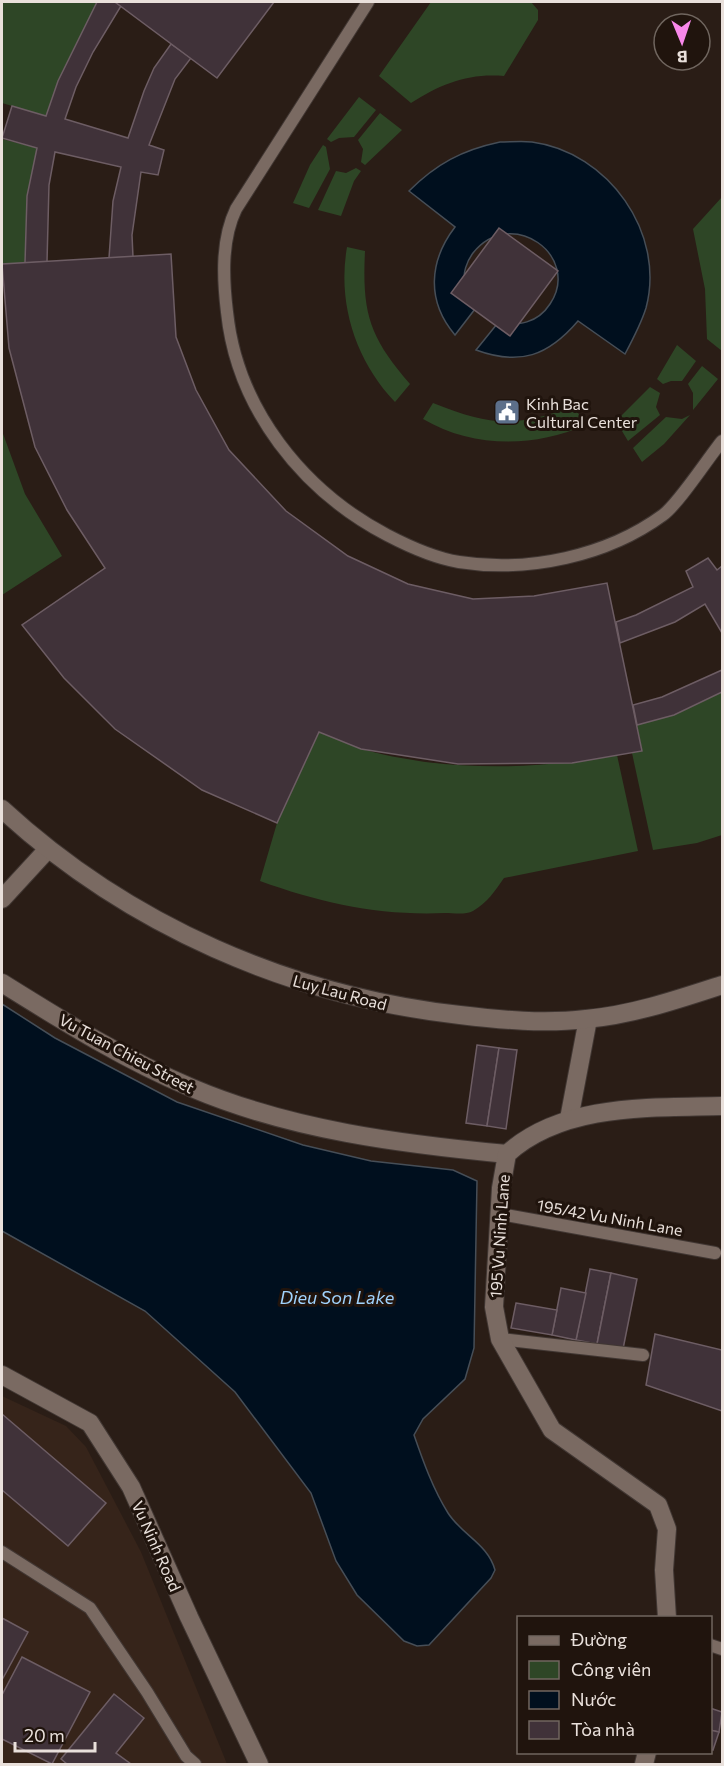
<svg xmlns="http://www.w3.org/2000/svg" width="724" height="1766" viewBox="0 0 724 1766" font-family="Commissioner,sans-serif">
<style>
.built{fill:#36241a}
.green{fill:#2e4626}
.water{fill:#000f1e;stroke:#464e57;stroke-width:1.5}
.building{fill:#403239;stroke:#6d5d64;stroke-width:1.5}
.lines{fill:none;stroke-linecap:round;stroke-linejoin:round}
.lane-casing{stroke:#413733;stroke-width:14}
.street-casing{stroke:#413733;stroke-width:20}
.secondary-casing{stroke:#413733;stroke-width:20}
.lane{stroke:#7a6a62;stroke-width:12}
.street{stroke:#7a6a62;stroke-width:18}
.secondary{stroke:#7a6a62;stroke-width:18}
.labels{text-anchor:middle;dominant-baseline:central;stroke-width:6;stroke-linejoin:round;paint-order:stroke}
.poi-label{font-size:16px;fill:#e9e0db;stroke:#20140d;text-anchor:start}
.street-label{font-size:16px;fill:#e9e0db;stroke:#20140d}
.water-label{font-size:18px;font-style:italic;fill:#a0d2fc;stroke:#20140d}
</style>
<rect width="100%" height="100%" fill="#2a1d16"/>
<path class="built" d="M2,1396L66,1426L86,1447L141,1552L227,1764H2Z"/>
<g class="green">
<path d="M2,2H97L58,81L46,116L2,103Z"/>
<path d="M431,2H531L538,10V20L504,76C468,73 441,84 411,103L379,76Z"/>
<path d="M359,97L376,110L354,137L339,138L331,142L327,139Z"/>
<path d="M380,113L402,130L365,165L361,162L363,149L358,140Z"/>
<path d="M2,139L37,148L27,196L25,263L2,264Z"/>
<path d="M323,145L326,147L330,169L309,208L293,203L310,165Z"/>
<path d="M356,168L361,171L354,181L341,216L318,210L336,171L346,173Z"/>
<path d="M722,197V351L707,339L705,289L693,229Z"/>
<path d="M347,247L365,251C362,313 369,337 410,384L395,402C356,361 337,304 347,247Z"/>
<path d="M677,345L696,361L682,381H671L663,384L657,379Z"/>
<path d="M702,366L718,379L693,410V393L688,384Z"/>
<path d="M650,387L660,393L656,407L660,415L628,441L616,421Z"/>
<path d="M433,403C491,426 515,428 574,406L585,425C534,448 472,448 423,419Z"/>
<path d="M690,415L664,444L642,462L633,448L666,417L682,419Z"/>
<path d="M2,431L25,494L62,556L2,595Z"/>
<path d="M722,692V835L697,843L653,850L632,753L642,750L637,725L674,715Z"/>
<path d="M319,732C333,737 347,744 362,749C443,772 535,770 617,755L638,851L504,878C495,891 487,903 473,911C466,915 453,913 445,913C380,916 321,903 260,881L277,823Z"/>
</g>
<g class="water">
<path d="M500,142C510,142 522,141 532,142C608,152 666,233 646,308C641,324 633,339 625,354L578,321C548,356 520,366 476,350L497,324C519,325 537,324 550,304C582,256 511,205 473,253C467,261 462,274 465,283C467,292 472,301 475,309L455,335C426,301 429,261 455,227L409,191C436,164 462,150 500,142Z"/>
<path d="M2,1004L55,1038L177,1102L303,1145L371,1161L453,1170L477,1181L474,1348L465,1379L423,1419L414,1435C423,1461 433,1489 448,1513C462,1535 488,1544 495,1570L491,1578L429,1645L417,1646L404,1641L357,1595L336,1561L311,1493L235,1392L145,1311L2,1231Z"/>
</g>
<g class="building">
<path d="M97,2H115L121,6L93,52L76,87L65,119L128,138L144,91L154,68L171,44L191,58L175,79L149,145L164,150L158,175L141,172L132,235L133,257L109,258L113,201L121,167L55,152L49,185L47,262L25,263L27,196L37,148L2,138L12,106L46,116L58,81Z"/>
<path d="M115,2H274L217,78Z"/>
<path d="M499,228L558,271L510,336L451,293Z"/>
<path d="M171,254L176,337L196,390L229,450L286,511L348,556L408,584L473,599L534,596L607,583L642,751L572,763L458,764L361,749L319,732L277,823L202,790L115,729L64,678L22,625L105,568L67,510L35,447L9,348L2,264Z"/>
<path d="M708,558L717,570L722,566V633L705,604L675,622L620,643L616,622L636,615L693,587L686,571Z"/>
<path d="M722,670V692L674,715L637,725L633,705L662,697Z"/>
<path d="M477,1045L499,1048L487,1126L466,1123Z"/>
<path d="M499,1048L517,1050L506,1129L487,1126Z"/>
<path d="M590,1269L611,1273L597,1344L576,1340Z"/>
<path d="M611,1273L637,1279L623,1349L597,1344Z"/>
<path d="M561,1288L586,1293L576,1340L552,1335Z"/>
<path d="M516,1303L557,1310L552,1335L511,1328Z"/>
<path d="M655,1334L722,1350V1411L646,1385Z"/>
<path d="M2,1414L106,1503L68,1546L2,1490Z"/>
<path d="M2,1618L28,1632L2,1680Z"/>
<path d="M22,1657L90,1692L52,1764L2,1739V1695Z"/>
<path d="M114,1694L144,1718L116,1753L131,1764H67L61,1759Z"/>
<path d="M710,1708L722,1712L719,1732L710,1730Z"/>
<path d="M710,1730L719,1732L713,1750L710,1749Z"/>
</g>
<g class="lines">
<defs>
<g id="lane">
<path d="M368,2L236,209C221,240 223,279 227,312C237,409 303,491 387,535C410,547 434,558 459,562C528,573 607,556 663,515C679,503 708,458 722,441"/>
<path d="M500,1214L715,1253"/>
<path d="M500,1339L643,1355"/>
<path d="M2,1552L90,1608L147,1692L186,1756L195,1764"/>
<path d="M710,1645L722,1649"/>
</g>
<g id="street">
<path d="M2,899L48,849"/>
<path d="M2,983C63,1021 125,1060 192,1088C291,1130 401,1144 507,1154"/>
<path d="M569,1119L588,1019"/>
<path d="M667,1618L664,1570L667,1529L658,1505L552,1430L500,1339L494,1307L501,1188L507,1154C563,1103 651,1108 722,1106"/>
<path d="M644,1764L647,1752"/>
</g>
<g id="secondary">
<path d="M2,809C128,925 290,996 460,1015C502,1020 544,1024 586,1019C632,1015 679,999 722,985"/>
<path d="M2,1375L90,1423L131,1487L189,1617L259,1764"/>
</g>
</defs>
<use href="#lane" class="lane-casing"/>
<use href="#street" class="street-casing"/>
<use href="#secondary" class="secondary-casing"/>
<use href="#lane" class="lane"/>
<use href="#street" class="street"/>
<use href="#secondary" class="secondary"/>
</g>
<defs>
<symbol id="civic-square" viewBox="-11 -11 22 22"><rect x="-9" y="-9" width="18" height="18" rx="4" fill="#5c6f8a" stroke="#20140d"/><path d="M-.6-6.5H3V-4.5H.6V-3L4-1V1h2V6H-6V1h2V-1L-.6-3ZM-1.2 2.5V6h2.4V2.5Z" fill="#fff"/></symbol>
</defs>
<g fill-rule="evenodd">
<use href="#civic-square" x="492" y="397" width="30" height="30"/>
</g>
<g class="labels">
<g class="poi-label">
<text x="526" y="403">Kinh Bac<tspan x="526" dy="18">Cultural Center</tspan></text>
</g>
<g class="street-label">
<text transform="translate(340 992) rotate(15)">Luy Lau Road</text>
<text transform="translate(127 1053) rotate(28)">Vu Tuan Chieu Street</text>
<text transform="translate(610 1217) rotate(10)">195/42 Vu Ninh Lane</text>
<text transform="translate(499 1236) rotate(-86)">195 Vu Ninh Lane</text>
<text transform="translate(157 1546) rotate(66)">Vu Ninh Road</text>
</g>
<g class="water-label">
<text x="337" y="1297">Dieu Son Lake</text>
</g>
</g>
<rect width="724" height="1766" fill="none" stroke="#e9e0db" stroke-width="6"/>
<rect x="517" y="1616" width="195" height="138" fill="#20140d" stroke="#70665f" stroke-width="1.5"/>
<rect x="529" y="1636" width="30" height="9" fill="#7a6a62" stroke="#70665f" stroke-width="1.5"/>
<text x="571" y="1646" font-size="18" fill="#e9e0db">Đường</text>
<rect x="529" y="1661" width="30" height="18" fill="#2e4626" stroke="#70665f" stroke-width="1.5"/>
<text x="571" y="1676" font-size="18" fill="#e9e0db">Công viên</text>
<rect x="529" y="1691" width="30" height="18" fill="#000f1e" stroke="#70665f" stroke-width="1.5"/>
<text x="571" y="1706" font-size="18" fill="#e9e0db">Nước</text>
<rect x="529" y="1721" width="30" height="18" fill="#403239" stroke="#70665f" stroke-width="1.5"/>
<text x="571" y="1736" font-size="18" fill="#e9e0db">Tòa nhà</text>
<g transform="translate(682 42) rotate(178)"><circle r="28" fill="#20140d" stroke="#70665f" stroke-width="1.5"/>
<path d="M0-4.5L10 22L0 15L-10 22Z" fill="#f888ea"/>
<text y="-9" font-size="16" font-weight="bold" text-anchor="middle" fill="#e9e0db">B</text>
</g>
<path d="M15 1742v9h80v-9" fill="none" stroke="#e9e0db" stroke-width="3"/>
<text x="24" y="1742" font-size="18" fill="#e9e0db" stroke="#20140d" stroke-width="4.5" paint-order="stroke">20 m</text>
</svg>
